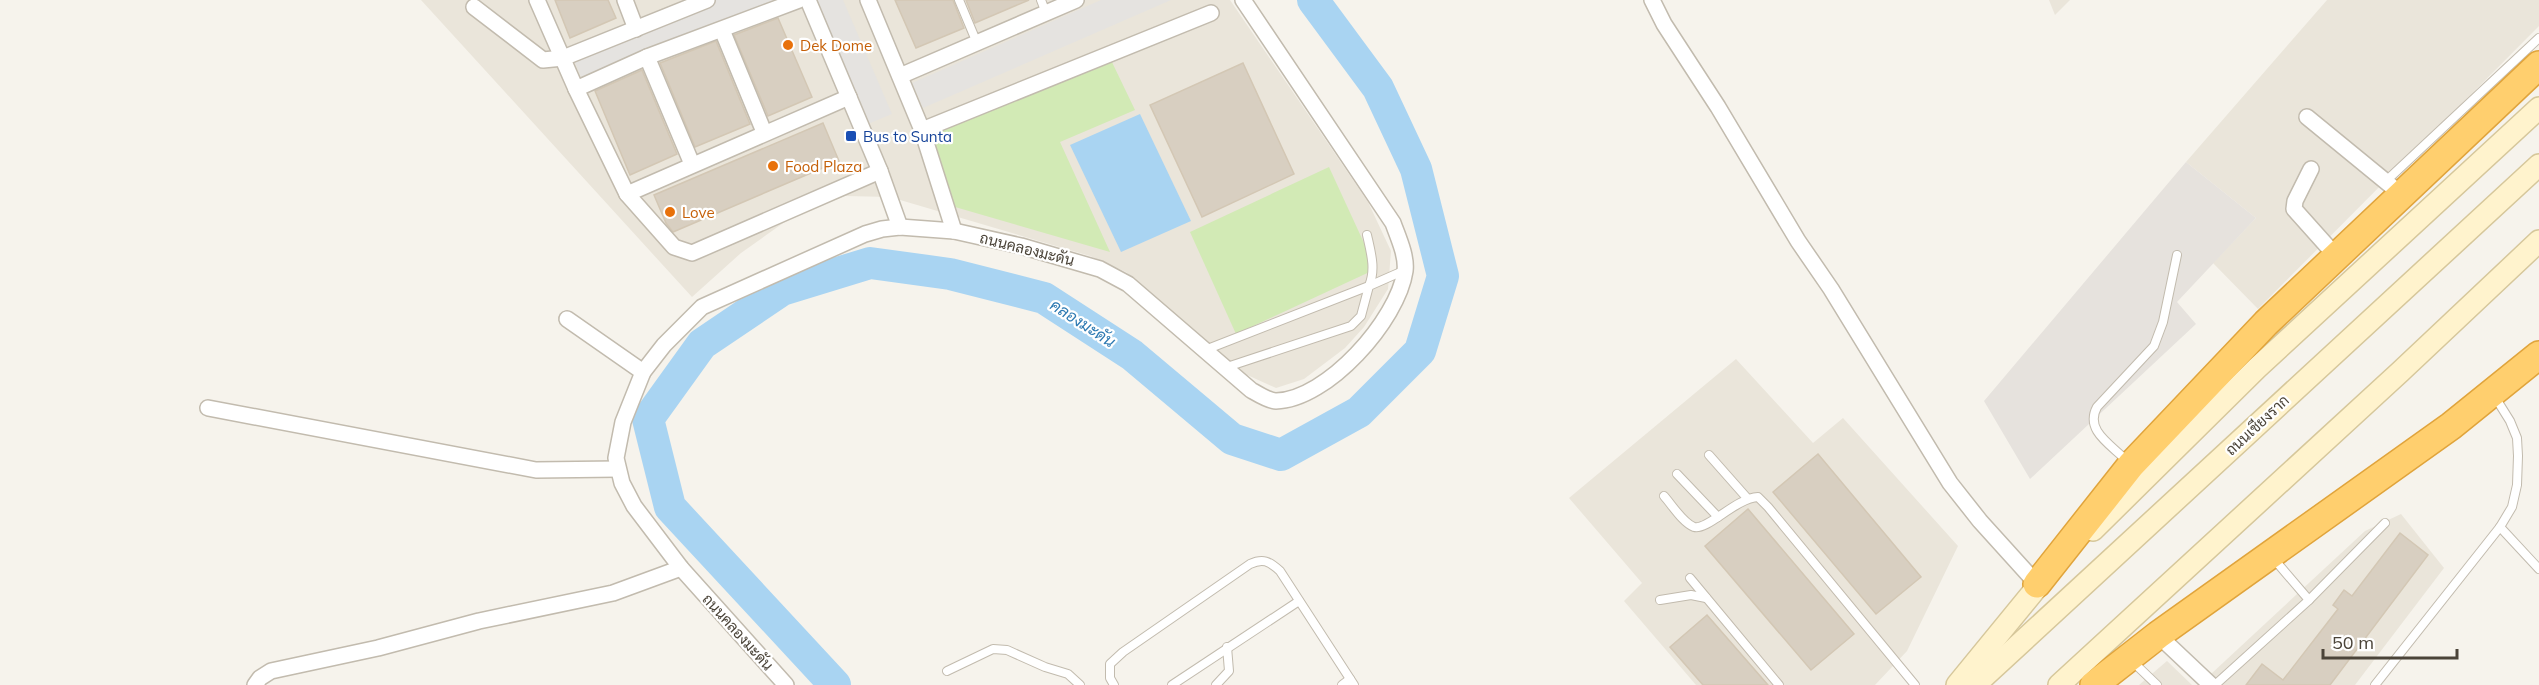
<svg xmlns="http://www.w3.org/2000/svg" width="2539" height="685" viewBox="0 0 2539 685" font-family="Mulish,Sarabun,sans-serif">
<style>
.residential{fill:#eae5da}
.industrial{fill:#e6e2dd}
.green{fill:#d2eab5}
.parking{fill:#e5e3e0}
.water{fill:#a9d4f2}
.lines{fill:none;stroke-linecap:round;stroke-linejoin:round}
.river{stroke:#a9d4f2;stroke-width:32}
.building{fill:#d8cfc1;stroke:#d3c7b4;stroke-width:1.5}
.lane-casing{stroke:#c2bbae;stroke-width:10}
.street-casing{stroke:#c2bbae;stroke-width:18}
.secondary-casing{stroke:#d6c79b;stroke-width:24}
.highway-casing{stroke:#e0a43c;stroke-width:30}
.lane{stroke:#fff;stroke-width:8}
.street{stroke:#fff;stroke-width:15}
.secondary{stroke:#fff3cd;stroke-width:21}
.highway{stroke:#ffcf6e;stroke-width:27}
.food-dot{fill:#e8710a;stroke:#fff;stroke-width:2}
.transit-dot{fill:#1a4fb4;stroke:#fff;stroke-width:2}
.labels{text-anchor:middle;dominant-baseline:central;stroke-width:4.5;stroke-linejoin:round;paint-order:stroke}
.food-label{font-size:15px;fill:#c56008;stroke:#fff;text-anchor:start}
.transit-label{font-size:15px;fill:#164399;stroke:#fff;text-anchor:start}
.street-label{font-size:15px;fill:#4b4439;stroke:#fff}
.water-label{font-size:16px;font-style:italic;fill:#2e7ab2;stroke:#fff}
</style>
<rect width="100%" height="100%" fill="#f6f3ec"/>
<g class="residential">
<path d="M421,0H1230L1368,202L1391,251L1388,289L1364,327L1345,348L1304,379L1276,388L1245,374L1126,272L1090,256L890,197L845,196L796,214L741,253L692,297Z"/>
<path d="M2049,0H2070L2055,15Z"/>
<path d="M2327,0H2539V26L2258,309L2213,263L2256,218L2186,162Z"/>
<path d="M1736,359L1813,443L1843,418L1958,546L1907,651L1875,685H1696L1624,601L1642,583L1569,498Z"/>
<path d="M2401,514L2444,568L2355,685H2223L2211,674L2365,531Z"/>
<path d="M2167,661L2192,685H2139Z"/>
</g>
<path class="industrial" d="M2186,162L2256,218L2177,302L2196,324L2030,479L1984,401Z"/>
<g class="green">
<path d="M1110,58L1135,110L1060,142L1110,252L955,207L931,130Z"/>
<path d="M1329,167L1376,269L1236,334L1190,232Z"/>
</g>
<g class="parking">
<path d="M712,0H783L583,82L573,57Z"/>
<path d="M808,0H843L892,114L863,126Z"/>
<path d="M1101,0H1171L923,108L912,83Z"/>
</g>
<path class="water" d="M1140,114L1191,221L1121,252L1070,145Z"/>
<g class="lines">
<path class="river" d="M835,685L670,507L648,419L702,344L782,290L870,263L950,274L1044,298L1132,355L1232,439L1281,455L1359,412L1420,351L1443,276L1416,169L1378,88L1313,0"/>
</g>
<g class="building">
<path d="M555,0H608L616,18L570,38Z"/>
<path d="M895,0H953L964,28L916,48Z"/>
<path d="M966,0H1029L975,23Z"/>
<path d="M778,18L812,97L768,116L734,35Z"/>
<path d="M716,41L750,124L695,147L660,63Z"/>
<path d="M1243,63L1294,174L1202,217L1150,105Z"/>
<path d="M642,70L677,154L630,175L595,91Z"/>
<path d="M823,123L839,161L673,232L666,223L654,195Z"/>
<path d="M1818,454L1921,577L1876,614L1773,492Z"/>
<path d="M1748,509L1854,634L1811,670L1705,546Z"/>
<path d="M2400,533L2428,555L2330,685H2246L2262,664L2283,680L2338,609L2333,605L2344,590L2352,596Z"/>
<path d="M1707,615L1768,685H1703L1670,647Z"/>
</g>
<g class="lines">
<defs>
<g id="lane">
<path d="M959,0L977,43"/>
<path d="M1041,0L1046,13"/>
<path d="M2386,181L2539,38"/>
<path d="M1205,350L1369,286C1376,269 1371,253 1367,235"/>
<path d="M1224,368L1351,326L1361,316L1369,286L1403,271"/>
<path d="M1709,455L1747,498"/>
<path d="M2128,462C2112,445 2084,431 2097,407L2154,346L2163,322L2177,255"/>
<path d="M1677,474L1718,517"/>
<path d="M1664,496C1672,505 1683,523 1694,527C1707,531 1736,498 1758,497L1768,507L1915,685"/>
<path d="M2500,527L2539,569"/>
<path d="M2273,558L2309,600"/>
<path d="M1690,578L1779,685"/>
<path d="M1660,600L1691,595L1706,598"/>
<path d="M2132,661L2157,685"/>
<path d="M947,671L993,649L1007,650L1045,667L1068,674L1080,685"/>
<path d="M1114,685L1110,678V664L1123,652L1250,564C1263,558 1269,561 1280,571L1354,685"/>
<path d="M1172,685L1299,601"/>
<path d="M1216,685L1229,671L1227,647"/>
<path d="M1342,685L1350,679"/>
<path d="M2215,685L2309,600L2385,523"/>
<path d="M2375,685L2500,527L2512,507L2517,485L2518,456L2517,438L2510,421L2495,397"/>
</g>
<g id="street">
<path d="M537,0L576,89L627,194L674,247L692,253L880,171"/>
<path d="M625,0L636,29"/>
<path d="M808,0L880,171L900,227"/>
<path d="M868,0L922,130L954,231"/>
<path d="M1652,0L1664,24L1718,107L1798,241L1831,289L1950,483L1980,521L2037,584"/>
<path d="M474,7L543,60L563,58L707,0"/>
<path d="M722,30L764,132"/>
<path d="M647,57L692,164"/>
<path d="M900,76L1076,0"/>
<path d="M576,89L647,57L799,0"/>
<path d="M2307,117L2401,194"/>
<path d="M922,130L1211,13"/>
<path d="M2311,169L2295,201L2294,209L2336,256"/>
<path d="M627,194L849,97"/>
<path d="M567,319L643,372"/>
<path d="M208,408L536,470L618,469"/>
<path d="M2158,635L2211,685"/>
<path d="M255,685L260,678L271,671L378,648L479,621L613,593L681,568"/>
<path d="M786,685L681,568L634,506L622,483L616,458L623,422L643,372L664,345L702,307L865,234L882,229L900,227L954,231L1021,246L1100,269L1128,284L1251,390C1258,394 1269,401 1276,401C1327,400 1398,320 1405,271C1407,256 1398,237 1393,223L1243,0"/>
</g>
<g id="secondary">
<path d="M2093,530L2257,368L2539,108"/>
<path d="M1957,685L2047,575"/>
<path d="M1975,685L2539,165"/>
<path d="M2059,685L2400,372L2539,241"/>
</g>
<g id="highway">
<path d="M2037,584L2131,465L2266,323L2539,65"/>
<path d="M2094,685L2158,635L2451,426L2539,355"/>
</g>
</defs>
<use href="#lane" class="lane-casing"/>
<use href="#street" class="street-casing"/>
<use href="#secondary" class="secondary-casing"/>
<use href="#highway" class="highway-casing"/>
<use href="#lane" class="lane"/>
<use href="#street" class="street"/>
<use href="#secondary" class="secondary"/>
<use href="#highway" class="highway"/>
</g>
<g class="food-dot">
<circle cx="788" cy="45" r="6"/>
<circle cx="773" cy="166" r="6"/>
<circle cx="670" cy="212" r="6"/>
</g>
<rect class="transit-dot" x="845" y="130" width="12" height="12" rx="3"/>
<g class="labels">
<g class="food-label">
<text x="800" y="45">Dek Dome</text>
<text x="785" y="166">Food Plaza</text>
<text x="682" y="212">Love</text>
</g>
<g class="transit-label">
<text x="863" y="136">Bus to Sunta</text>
</g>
<g class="street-label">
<text transform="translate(1027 249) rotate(14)">ถนนคลองมะดัน</text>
<text transform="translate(2257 425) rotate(-43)">ถนนเชียงราก</text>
<text transform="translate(738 632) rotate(48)">ถนนคลองมะดัน</text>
</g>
<g class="water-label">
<text transform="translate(1083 323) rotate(33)">คลองมะดัน</text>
</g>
</g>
<path d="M2323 649v9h134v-9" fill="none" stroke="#4b4439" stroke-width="3"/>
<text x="2332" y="649" font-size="18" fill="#4b4439" stroke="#ffffff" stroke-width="4.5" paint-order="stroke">50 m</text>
</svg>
